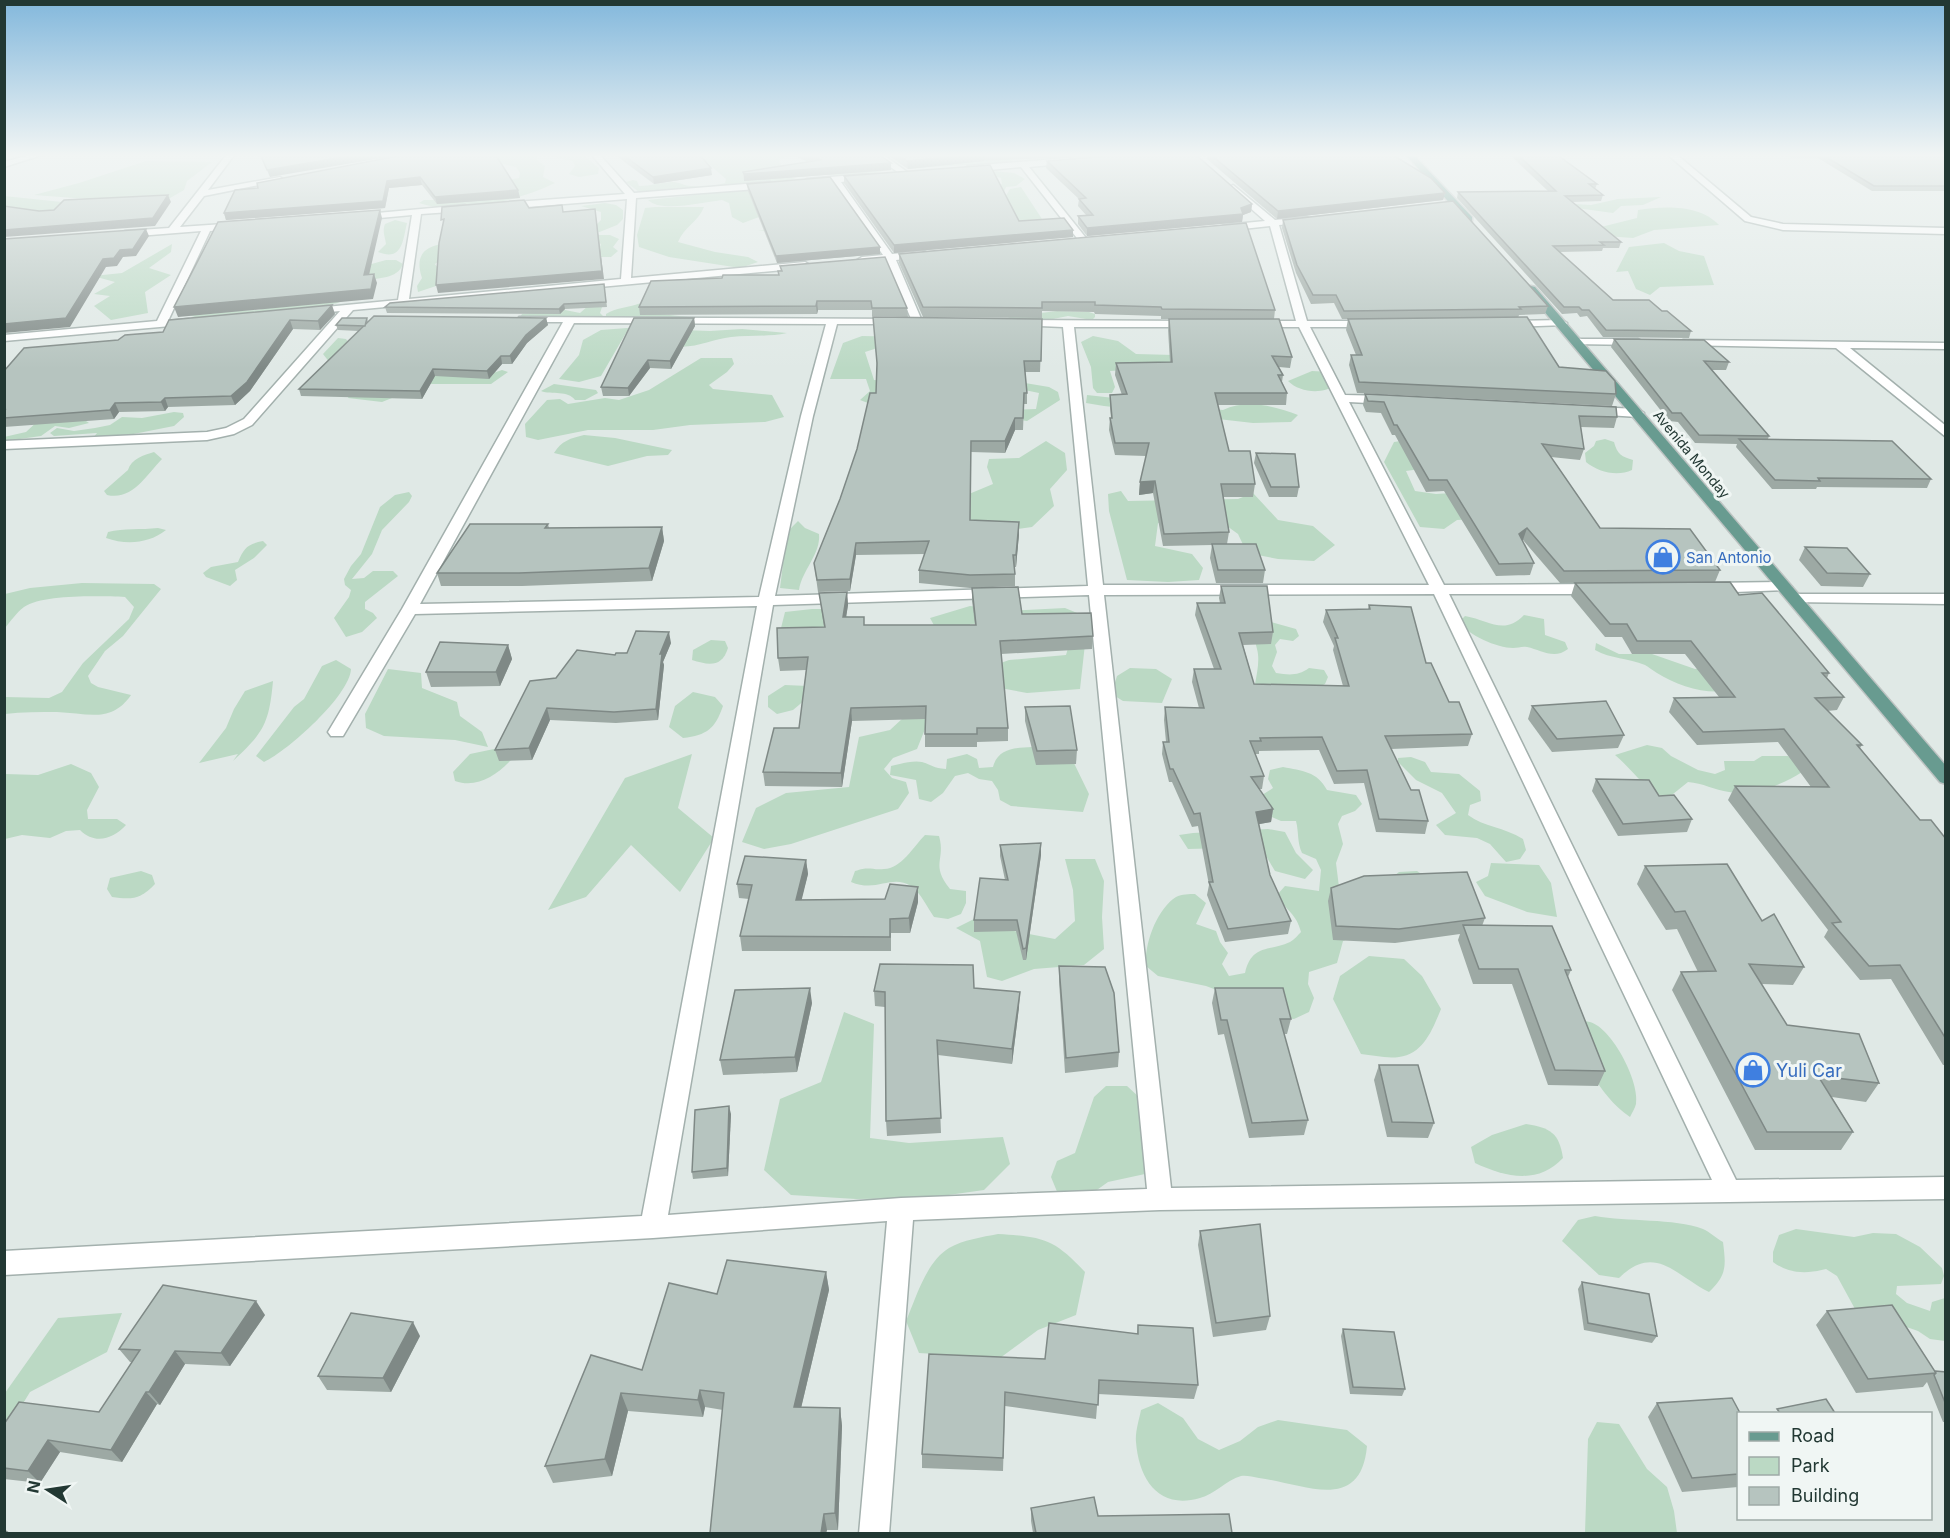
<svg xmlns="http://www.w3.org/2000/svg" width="1950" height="1538" viewBox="0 0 1950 1538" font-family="Inter,sans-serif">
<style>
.green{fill:#bbd9c4}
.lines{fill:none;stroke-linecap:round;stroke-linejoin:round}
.minor-casing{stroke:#a3b0ad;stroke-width:3}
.major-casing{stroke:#bdc3c2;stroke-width:3}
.minor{fill:#fff;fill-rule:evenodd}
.major{fill:#689b90;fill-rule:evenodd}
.wall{fill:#9da9a4}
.shaded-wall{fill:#7f8986}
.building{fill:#b6c4bf;stroke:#7f8986;stroke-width:1.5}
.labels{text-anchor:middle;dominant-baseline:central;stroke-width:6;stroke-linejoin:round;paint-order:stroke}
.far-street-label{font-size:14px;fill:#223833;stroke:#f0f6f4}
.shop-label{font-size:15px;fill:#366cbe;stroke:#f0f6f4;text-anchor:start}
.near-shop-label{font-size:18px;fill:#366cbe;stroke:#f0f6f4;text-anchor:start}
</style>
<rect width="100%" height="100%" fill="#e0e9e6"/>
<g class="green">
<path d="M486,154H537V160L545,166L543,177L555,183C519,200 459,217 419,203L424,200H452L496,182L519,178L520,173L516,167L503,164L483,165Z"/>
<path d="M549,154H582L599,168L598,174L579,177L569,174L575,166L573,161L557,158Z"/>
<path d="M693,154H796L793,157L780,158L779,162L783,167L885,170C862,179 832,180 812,168L782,174L796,179L717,188L639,192L626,182L633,180L637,181L639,186C651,186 661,182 673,182C680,182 684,186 691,186C703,188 714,186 725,183L726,179L704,160Z"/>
<path d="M884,154L934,165L968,163L1034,154H1113L1070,160L1019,158L1004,163L914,168Z"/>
<path d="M146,161L212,162L187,181L184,190L170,198L141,199L101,200L34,195L79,183Z"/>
<path d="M992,171L1014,173L1025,179L1016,186L1006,187L1004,192L989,187L1002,184L1001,178L994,176Z"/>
<path d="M1021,187L1042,219L1003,227L999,207L1010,189Z"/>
<path d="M761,188L809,232L758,231L792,227L766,193L751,198L759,217L743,223L732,217L729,203L722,200C704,202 661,213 648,200Z"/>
<path d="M4,196L91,205L34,228L5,210Z"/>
<path d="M1661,197L1643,205L1621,206L1613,213L1569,207L1601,227L1637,218L1638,210C1663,206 1700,204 1719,225L1654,230L1633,238L1592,235L1558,203L1591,205L1618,199Z"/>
<path d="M605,203L616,205L623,210V219L617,225L597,233L596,225L601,220V212L581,206Z"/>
<path d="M655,207H704C698,222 684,227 678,242L715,252L748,257L758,262L740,268L669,257L639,247L637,235L645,208Z"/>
<path d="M395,220L407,223C403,239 403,262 378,252L386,244C385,236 382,232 385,224Z"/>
<path d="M596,235H610L619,239L613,247L618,251L611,257H596L598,248L601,245Z"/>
<path d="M456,241L443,258L435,264L441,272L439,285L418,292L417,286L422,278C412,248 433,245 456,241Z"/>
<path d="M1664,243L1679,251L1704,256L1714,285L1660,287L1650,295L1636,289L1628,271L1616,272L1629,247Z"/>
<path d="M172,244L171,252L149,268L171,275L145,292L148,313L111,320L94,306L110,296L94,294L115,282L93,276L122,273Z"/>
<path d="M386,260H396L403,264C397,280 378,277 365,281C356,284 350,296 342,301C339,303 333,304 328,305L198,318L179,312L181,293L199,288L230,311L258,310L274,306L357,268Z"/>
<path d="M641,303L651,313L698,318L606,319V314C617,307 629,308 641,303Z"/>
<path d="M588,306L602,307L600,313L603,316L591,322L520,317L522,314L565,310L580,313Z"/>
<path d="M1057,311L1089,312L1095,314V317L1092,320L1068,316L1048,320H1014L1008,317Z"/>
<path d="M627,328L710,331L742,329L787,333C768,337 750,335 731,337C711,339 691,351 670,345C650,339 651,329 626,333L601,376L579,382L559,379L579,355L583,340L601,330Z"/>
<path d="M862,336L912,337L865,352L874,380L940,385L977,375L1049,387L1058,392L1060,400L1027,421L989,415L1008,410L1036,409L1039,393L1015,388L881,408L860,400L870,391L866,379H830L843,343Z"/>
<path d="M1093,336L1118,341L1136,354L1174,355L1220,364L1110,371L1115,387L1112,393H1097L1093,388L1091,367L1081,342Z"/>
<path d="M338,338L346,339L348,342L342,346L343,349L493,373L502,370L508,372L491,384H427L382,402L348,398L351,390L323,354Z"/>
<path d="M701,358H732L734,364L727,372L709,385L713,389L772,395L784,417L765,422L690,425L653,430H588L538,440L526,437L525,424L547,400L560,399L568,404L605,398L619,400L649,390Z"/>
<path d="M1312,371L1331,372L1336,376V384C1324,395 1300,393 1288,381Z"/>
<path d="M554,384L596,390L598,393L585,400H575C568,390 552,395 541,391Z"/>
<path d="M1087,395L1223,410C1247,399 1275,406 1298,415L1291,422L1253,423L1104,406L1086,403Z"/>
<path d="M174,412L183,413L184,417L174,426L98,441L93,438L97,433L54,436L50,433L57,428L74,431L95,428L110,425L122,417L142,418Z"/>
<path d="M40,419L86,421L89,423L69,428L55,426L41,436L5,441L4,437L26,432Z"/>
<path d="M584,435L615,438L672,450L668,455L647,456L608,466L554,453C561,441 571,438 584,435Z"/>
<path d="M1414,439L1441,466L1406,471L1415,491L1436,494L1469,492L1492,518L1457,520L1444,529L1420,527L1384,462L1394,442Z"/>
<path d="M1605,439L1614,442C1617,454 1622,457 1633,460L1632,470C1617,477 1598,472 1586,462L1585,453L1594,446L1596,441Z"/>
<path d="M1046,441L1065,453L1067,470L1050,489L1054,506L1032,527L972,535L957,499L993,484L987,467L989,459L1019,458Z"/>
<path d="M154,452L162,459C147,474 133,501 107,495L104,491L128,470C131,459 144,455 154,452Z"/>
<path d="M1121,491L1128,501L1238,499L1253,493L1278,520L1313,526L1335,545L1314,561L1278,559L1247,553L1238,534L1220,521L1158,523L1155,546L1192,554L1203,568L1199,580L1168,582L1127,580L1109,511L1108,494Z"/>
<path d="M409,492L412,496L409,502L382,530L372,554L352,579L364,578L373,571H393L398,576L365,602V609L373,613L377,618L362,632L346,637L334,618L349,597L351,590L345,585L344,579L351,566L361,554L380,507L395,495Z"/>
<path d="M798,521L805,528L819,534C821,554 802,570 799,590L780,588L787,532Z"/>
<path d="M158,528L166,530C148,544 126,545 106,538L108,532C124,528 141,530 158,528Z"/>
<path d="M263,541L267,545L254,558L235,570L237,580L230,586L206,577L203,573L211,567L238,562C244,548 247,544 263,541Z"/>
<path d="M82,583L154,584L161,589L123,636L105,651L88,676L91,683L98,687L131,695C111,724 87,713 57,712C40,712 22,712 5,714V697L49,698L62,692L83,663L129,619L134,607L125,597C101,596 43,594 24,607C16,613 11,621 5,628V594L30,588Z"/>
<path d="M970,606L1007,611L1065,608L1082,615L1085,644L1080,689L1027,693L989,686L990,667L1009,660L1066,655L1071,638L1002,623L970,624V642L936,629L930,618Z"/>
<path d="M812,609H832L851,618L843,627L780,632L785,612Z"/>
<path d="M1524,615L1544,619L1545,635L1565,642L1568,649C1554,660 1541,650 1527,647C1522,646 1518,648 1513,648C1498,648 1466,635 1460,621L1465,616C1489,620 1504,636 1524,615Z"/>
<path d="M1250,616L1296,629L1299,636L1293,641L1280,639L1275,645L1277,652L1272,666L1276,673C1289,675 1298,676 1309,668L1324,670L1328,677L1325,684C1310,693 1270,692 1255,684C1257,673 1260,660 1257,649C1254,633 1248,636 1250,616Z"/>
<path d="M711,640L725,641L728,648C722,668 708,665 692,660L693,650Z"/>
<path d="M1596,643L1619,654H1652L1695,669L1706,667L1725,691C1703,694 1676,685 1657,673C1652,670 1649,667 1645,665C1628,658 1611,659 1595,650Z"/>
<path d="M336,660L351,669C350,695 288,751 264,762L256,756L294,707L304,699L322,666Z"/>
<path d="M1130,668L1156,669L1172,679L1162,703L1123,701L1115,696L1113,689L1117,676Z"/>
<path d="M388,669L421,673L422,688L457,702L460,716L482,732L488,747L455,740L384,736L366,728L365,714Z"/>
<path d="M273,681C269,724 264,732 233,761L238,754L199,763L226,728L234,709L245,691Z"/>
<path d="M785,685L808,686L806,699L793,710L777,714L768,707V696Z"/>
<path d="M693,692L715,697L723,706C715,729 707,735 683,738L669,727L675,706Z"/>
<path d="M903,718L929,719L917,749L893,758L884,769L892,778L906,782L909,793L898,809L791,844L764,849L742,842L756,808L786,793L849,787L859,737L890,730Z"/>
<path d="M1647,745L1662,748L1671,756L1698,770L1715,774L1725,770L1724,761H1754L1762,756H1788L1801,765L1802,772C1782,785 1753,796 1729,792C1714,790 1703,783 1688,782L1673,794L1664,798C1641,786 1634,771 1615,755Z"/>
<path d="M1032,747L1071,757L1089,794L1083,812L1011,806L1000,800L998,790L992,781L979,779L968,773L955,776L943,793L931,802L919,799L916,780L890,775L891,766C900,764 913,760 922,762C932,765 933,768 946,769L947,759L967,754L977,759L979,768L993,767C998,748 1015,748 1032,747Z"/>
<path d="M494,749L507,752L512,759C497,775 477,789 455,781L453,772L470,754Z"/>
<path d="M692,754L678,808L714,838L680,892L631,845L586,897L548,910L625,778Z"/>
<path d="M1411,757L1425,762L1431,772L1459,774L1480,791L1481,801L1470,805L1468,815C1484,827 1504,827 1523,839L1526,850L1520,859L1506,862L1490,844L1477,838L1445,835L1436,825L1456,813L1442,793L1416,780L1398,762V758Z"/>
<path d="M71,764L91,773L99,787L87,810L88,819H117L126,825C113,839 95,845 80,830L66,831L50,838L22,835L5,839V774L38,775Z"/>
<path d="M1283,767C1302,771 1317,771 1327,790L1356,795L1362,804L1355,811L1342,816L1338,824L1343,844L1336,863L1339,887L1389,880L1399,872L1417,871L1429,879L1356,936L1343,941L1337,963L1309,972L1308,984L1314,998L1309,1012L1294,1019L1277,1017L1243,1000L1206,986L1158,976L1146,966C1144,944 1157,909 1176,897C1182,894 1189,894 1195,894L1206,903L1196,924L1216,931L1220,942L1228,953L1222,964L1229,976L1245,973C1252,944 1268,952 1290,942C1294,940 1298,935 1301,932C1296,913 1287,912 1277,895L1285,886L1319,891L1321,870L1316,859L1302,853C1297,842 1299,833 1296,821H1281L1267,815L1262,795L1273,788L1268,779L1270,770Z"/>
<path d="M1268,829L1285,832L1296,853L1313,870L1305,879L1275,871L1263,851L1226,848L1188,849L1179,835L1193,833Z"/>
<path d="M925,835L939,836C946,860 930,864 950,889L966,891V903L961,914L948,919L934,917C927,907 921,893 911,886C891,874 877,893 851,882L855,871C870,866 870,870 884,869C901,869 914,846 925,835Z"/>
<path d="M1065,859H1095L1104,881L1102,917L1104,949L1084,965L1034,969L1002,981L987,977L980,941L956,928L980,916L993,927L1055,939L1075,921L1073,890Z"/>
<path d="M1491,863L1539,865L1551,883L1557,917L1527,912L1485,896L1476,882L1488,876Z"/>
<path d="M141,871L152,875L155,884C141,899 132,900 112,897L107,889L110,878Z"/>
<path d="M1369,956L1404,959L1422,976L1441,1009C1433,1028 1424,1054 1399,1057C1387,1059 1373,1055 1361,1054L1333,999L1340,976Z"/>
<path d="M844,1012L874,1024L870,1138L909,1143L1003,1137L1010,1164L984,1190L927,1198L856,1199L791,1195L764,1170L780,1099L821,1082Z"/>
<path d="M1566,1021C1573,1021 1583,1020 1590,1022C1612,1028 1640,1082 1636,1104C1635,1108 1632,1113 1630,1117C1597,1094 1583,1057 1566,1021Z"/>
<path d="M1106,1086H1127L1140,1098L1153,1158L1145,1174L1108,1182L1094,1192L1058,1194L1051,1177L1057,1161L1075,1153L1094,1097Z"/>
<path d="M1526,1124C1551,1128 1559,1133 1563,1158C1538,1185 1505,1177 1475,1163L1471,1147L1492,1135Z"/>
<path d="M1595,1216C1627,1222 1674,1218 1703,1229C1710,1232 1716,1238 1723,1242C1726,1266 1727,1275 1709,1292C1675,1275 1655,1243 1619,1278L1599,1275L1562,1241L1578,1220Z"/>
<path d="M1796,1229L1854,1237L1873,1233L1896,1234L1920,1247L1942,1268L1944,1276L1941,1284L1897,1286L1896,1294L1907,1303L1930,1311L1932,1302L1945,1298V1341L1930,1339L1918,1331L1855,1309L1837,1276L1826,1269C1807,1274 1789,1274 1773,1262V1252L1779,1235Z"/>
<path d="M998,1234C1043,1237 1053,1238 1085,1272L1076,1315L1038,1330L1000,1358L919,1353L906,1321C916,1298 926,1262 949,1248C963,1240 982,1237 998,1234Z"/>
<path d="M122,1313L107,1352L30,1392L5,1433V1393L58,1318Z"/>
<path d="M1158,1403L1183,1418L1198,1439L1219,1450L1240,1441L1258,1427L1278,1420L1347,1430L1367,1446C1361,1514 1304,1484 1259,1478C1253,1477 1246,1475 1241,1476C1226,1480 1214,1495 1200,1498C1159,1510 1139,1480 1136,1442C1135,1432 1139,1420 1141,1410Z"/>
<path d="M1597,1422L1619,1424L1647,1469L1667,1487L1674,1511L1677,1533H1585L1588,1439Z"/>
</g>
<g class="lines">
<defs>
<g id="minor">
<path d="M33,154H45L4,167V162Z"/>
<path d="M227,154H235L208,190L280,177L284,180L204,196L180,227L238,223L243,226L238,229L210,231L168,321L189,319L194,322L193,324L4,341V335L157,321L201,231L125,237L120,234L125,231L169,228Z"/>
<path d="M591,154H599L634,193L770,182L774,185L770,188L636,198L631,278L805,262L810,265L805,268L353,310L252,425L234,434L207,440L4,449V441L207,432L226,428L244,419L340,311L309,314L305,313V309L398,300L412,215L358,220L355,219V215L465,205L470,208L465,211L421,214L409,299L621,279L627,199L502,209L497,206L502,203L625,194Z"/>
<path d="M873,154H882L910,174L903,176Z"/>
<path d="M1667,154H1676L1751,217L1783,224L1946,228V234L1783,230L1745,221Z"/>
<path d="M1787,154H1849L1845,156H1791Z"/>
<path d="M1070,158L1074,161L1073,163L1029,167L1086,238L1088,240L1083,243L1080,242L1021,167L968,172L964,169L968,166Z"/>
<path d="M866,174L869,175V179L841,182L892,254L924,251L929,254L924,257L896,260L922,321L921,323L917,324L912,321L886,261L862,263L857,260L862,257L883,255L832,182L807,185L803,182L807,179Z"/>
<path d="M1233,185L1275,220L1307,217L1312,220L1307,223L1279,225L1307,321H1371L1376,324L1371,327H1310L1345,395L1387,396L1393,400L1387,404L1349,402L1444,585L1597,584L1605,589L1597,594H1449L1736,1180L1946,1177V1199L1160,1210L913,1220L889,1534H859L887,1221L653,1238L4,1275V1251L642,1216L757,606L415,614L343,736H331L328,732L402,609L563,322H523L519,321V317L901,319L902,321L897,324H837L813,416L775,596L1088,586L1063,327L1014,325L1013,323L1018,320L1191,321L1196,324L1191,327H1074L1103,585H1429L1299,327H1258L1253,324L1258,321H1296L1270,226L1224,231L1219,228L1224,225L1265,221L1230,190L1229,188ZM574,323L826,324L801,416L759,597L420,604ZM1434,594L1712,1180L1171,1188L1104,595ZM1089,595L1147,1189L901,1198L668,1215L773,605Z"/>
<path d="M1562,320L1567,323L1566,325L1507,327L1502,324L1507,321Z"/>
<path d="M1577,339H1638L1644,342L1638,345L1573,344V340Z"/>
<path d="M1683,340L1946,343V349L1850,348L1946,426V437L1836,348L1679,345L1677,343Z"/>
<path d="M1595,407L1638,409L1644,413L1638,417L1591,414L1589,411Z"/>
<path d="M1784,582L1789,584L1792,587L1789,590L1709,593L1701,588L1709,583Z"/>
<path d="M1795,594H1946V604L1790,602L1787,599L1790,596Z"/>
</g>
<g id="major">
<path d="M1405,154H1413L1472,217V221H1466Z"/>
<path d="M1531,286L1535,287L1946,766V784L1940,782L1527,291V287Z"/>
</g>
</defs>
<use href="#minor" class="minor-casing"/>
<use href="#major" class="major-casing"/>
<use href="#minor" class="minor"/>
<use href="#major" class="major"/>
</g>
<g class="wall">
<path d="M409,154L518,190L520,198L437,204L422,185L389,188L385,208L226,220L224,213L258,188Z"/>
<path d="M614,154H699L712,175L654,184Z"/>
<path d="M790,154H878L891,170L744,181L743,172L808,162Z"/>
<path d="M886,154H1129L984,161L908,169Z"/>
<path d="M1208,154H1391L1445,193L1443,200L1277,219L1207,159Z"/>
<path d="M1509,154H1556L1597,184L1595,189L1603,195L1601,201L1572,202L1621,242L1619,248H1603L1602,251L1560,252L1613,300L1662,311L1691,331L1689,338L1603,337L1587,316L1580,317L1577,313L1562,314L1457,198L1458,192L1548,191Z"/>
<path d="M1820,154H1946V191H1872L1818,158Z"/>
<path d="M1047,161L1252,204L1251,212L1243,215L1242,222L1087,236L1078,224V216L1086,215L1078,206L1079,199L1046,168Z"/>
<path d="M844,176L1019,221L1073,237L894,253L844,183Z"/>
<path d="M747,184L880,254L777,263L748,191Z"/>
<path d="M1283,220L1548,306L1545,314L1519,315L1518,318L1559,367L1616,394L1612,406L1357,393L1349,365L1351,355H1356L1346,330L1348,319H1354H1342L1334,303L1311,304L1296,273L1282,228Z"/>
<path d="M899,254L1275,310L1274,319L1292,357L1290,368L1279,367L1283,375L1282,382L1287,393L1286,405H1218L1229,451L1255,484L1253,497H1223L1229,532L1227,544L1265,570L1263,583H1216L1210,558L1212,545L1163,546L1153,493L1139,495L1140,482L1146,456L1115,455L1109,430L1110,418H1111L1110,407V395H1122L1115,375L1116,363L1170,362L1168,330L1169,319H1161V316L1095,314L1094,312L1042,311V318L923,317L899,263Z"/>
<path d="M780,266L907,308L908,317L872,316V310H818L817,314L640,315L639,307L779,275L778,271H781Z"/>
<path d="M604,284L607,307L565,309L560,314L387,313L385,307Z"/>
<path d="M335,314L320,330L293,329L250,391L235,405L168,407L165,411L119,412L114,419L4,427V371L118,340Z"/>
<path d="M873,317L1042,319L1040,372H1025L1027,393V404H1024L1023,430H1015L1005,453L971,452L970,520L1019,534L1016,567H1014L1015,574V586L970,588L919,583V570L925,554L856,555L850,591L818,592L814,563L840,499L876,393L877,366Z"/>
<path d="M367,318L368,322L546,318L548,325L527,343L512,364H502L489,379L435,376L422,399L301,396L299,389L359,331L338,330L336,325Z"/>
<path d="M694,318L695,326L671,369L650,368L629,396H603L601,387Z"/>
<path d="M1614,339L1729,362L1726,370H1711L1769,436L1768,439L1931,479L1927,488L1817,487L1816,489H1772L1736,447L1737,444L1695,443L1678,422L1669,421L1611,347Z"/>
<path d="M1365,394L1617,417L1614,428L1581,427L1584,449L1580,460L1551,457L1600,528L1720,570L1715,582L1739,595L1829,673L1827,678L1844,697L1837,710L1827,711L1862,745L1860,748L1920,820L1946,839V1065H1943L1891,979L1860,980L1824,937L1828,930L1728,800L1735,786L1811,787L1778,742L1697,745L1669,712L1674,698L1719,697L1685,654H1632L1622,637H1605L1571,596L1575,583L1712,582L1560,583L1523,540L1522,541L1534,563L1530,575L1496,576L1444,491L1426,492L1395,435H1392L1381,413L1366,412L1363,405Z"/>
<path d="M1256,453L1299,487L1297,497H1269L1254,463Z"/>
<path d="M548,524L549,528L662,527L664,541L652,581L522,586H441L437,573Z"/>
<path d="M1805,547L1870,574L1863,587L1821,586L1799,560Z"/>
<path d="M1221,586L1273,632L1271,644L1243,645L1254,684L1343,686L1333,650L1334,646L1323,622L1326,610L1368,609L1369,605L1426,663L1449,702L1472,734L1468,746L1391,749L1411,790L1428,821L1425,834L1376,832L1364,783L1334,784L1319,750L1259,751V754H1255L1264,776L1262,789H1259L1273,809L1271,822L1259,824L1270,875L1291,921L1288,934L1225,942L1207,895L1209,885L1198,826L1192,827L1172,782H1169L1162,754L1163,742H1166L1164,720L1165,707L1199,708L1192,682L1194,669H1214L1195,615L1197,603H1220L1219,598Z"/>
<path d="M972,588L1022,614L1093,636L1092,649L1001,654L1008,728V741L977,742V747H925V719L852,721L842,787L765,786L763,772L799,728L806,670L780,671L778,658L824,627L819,593L847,592L848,605L846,617H864V625H975L972,601Z"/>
<path d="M671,643L663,662L664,665L658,720L616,723L550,720L532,760L499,761L495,750L556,678L615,655Z"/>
<path d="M508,645L512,659L500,686L431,687L426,672Z"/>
<path d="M1532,706L1624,735L1618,748L1552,752L1528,719Z"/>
<path d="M1025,707L1077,750L1076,764L1036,765L1025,721Z"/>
<path d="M1596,779L1659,796L1692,819L1687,832L1618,836L1592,791Z"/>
<path d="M1000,845L1041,855L1026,960H1023L1016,931L974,932V920L1005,880L1000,856Z"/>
<path d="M806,860L808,874L801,900L918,902L910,933H891V951H742L740,936L749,899L739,898L737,884Z"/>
<path d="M1645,866L1762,921L1804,967L1793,985L1761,984L1787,1025L1879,1083L1866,1102L1832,1097L1853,1132L1841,1150H1755L1672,990L1681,972H1698L1677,929L1666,930L1637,884Z"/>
<path d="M1331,888L1485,918L1482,926L1571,970L1568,977L1605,1071L1598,1086L1548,1085L1512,984H1473L1458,940L1460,934L1395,943L1333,940L1328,901Z"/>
<path d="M1059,966L1119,1052L1118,1067L1065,1073L1059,981Z"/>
<path d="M974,988L1019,1007L1012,1064L938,1055L941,1133L887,1136L886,1121L885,1007L875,1006L874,991Z"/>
<path d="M1215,988L1291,1019L1287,1034H1284L1308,1120L1304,1135L1249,1138L1224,1034L1218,1035L1212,1003Z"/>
<path d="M812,1003L797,1072L723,1075L720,1060Z"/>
<path d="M1379,1065L1434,1123L1428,1138L1387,1137L1374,1080Z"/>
<path d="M731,1114L728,1176L693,1179L692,1172Z"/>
<path d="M1200,1231L1270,1316L1266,1330L1213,1337L1198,1245Z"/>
<path d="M826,1272L829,1290L801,1408H840L842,1426L838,1530H827L826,1533H710L723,1410L705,1407L703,1417L628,1411L612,1476L553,1483L545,1466L717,1294Z"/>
<path d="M1582,1282L1657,1336L1652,1343L1584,1330L1578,1289Z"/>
<path d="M1827,1311L1935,1371L1946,1372V1422H1943L1927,1382L1923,1387L1856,1393L1816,1325Z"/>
<path d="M265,1315L230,1366L185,1364L160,1405L157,1404L122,1462L60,1452L40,1483L4,1479V1424L99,1412L132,1362H130L119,1349Z"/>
<path d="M1138,1325L1198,1385L1194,1399L1098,1394L1096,1419L1005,1406L1003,1471L922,1468V1454L1045,1359L1137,1334Z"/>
<path d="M1343,1329L1405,1389L1402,1396L1350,1394L1341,1336Z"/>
<path d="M420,1336L391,1392L327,1390L318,1376Z"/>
<path d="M1657,1403L1738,1413V1487L1682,1492L1648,1417Z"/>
<path d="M1031,1508L1098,1516L1232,1533H1033L1031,1521Z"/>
</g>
<g class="shaded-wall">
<path d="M362,154H405L270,177L267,170Z"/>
<path d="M984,154V161L908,169L907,161Z"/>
<path d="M891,163V170L744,181V174Z"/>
<path d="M711,168L712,175L654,184L653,177Z"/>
<path d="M420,177L422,185L389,188L385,208L226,220L224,213L387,181Z"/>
<path d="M518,190L520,198L437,204L435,197Z"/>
<path d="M1445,193L1443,200L1277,219L1278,211Z"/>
<path d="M168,195L171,202L155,226L4,237V230Z"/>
<path d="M1252,204L1251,212L1243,215L1242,222L1087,236V228L1241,208Z"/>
<path d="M595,209L604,279L438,293L436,285Z"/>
<path d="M380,210L382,218L367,284L364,275Z"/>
<path d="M146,229L149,236L136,256L123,257L117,266L106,267L70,327L4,333V324L103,259L120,250Z"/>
<path d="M1073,230V237L894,253V245Z"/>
<path d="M880,247V254L777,263L776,256Z"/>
<path d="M374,274L377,283L373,299L178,317L174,307Z"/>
<path d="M817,301L818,310L817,314L816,306Z"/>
<path d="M564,304L565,309L560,314L559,309Z"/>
<path d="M332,305L335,314L320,330L318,321Z"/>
<path d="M546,318L548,325L527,343L512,364L510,356L526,335Z"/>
<path d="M694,318L695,326L671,369L670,361Z"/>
<path d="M290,320L293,329L250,391L235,405L231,396Z"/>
<path d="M501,356L502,364L489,379L487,371Z"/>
<path d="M648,360L650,368L629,396L628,388Z"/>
<path d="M433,369L435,376L422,399L420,391Z"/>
<path d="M165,398L168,407L165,411L161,402Z"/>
<path d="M115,403L119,412L114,419L110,410Z"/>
<path d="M1015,418V430L1005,453V441Z"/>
<path d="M1155,481L1153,493L1139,495L1140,482Z"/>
<path d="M1019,522V534L1016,567V555Z"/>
<path d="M662,527L664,541L652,581L649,568Z"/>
<path d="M1527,528L1523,540L1515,546L1519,534Z"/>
<path d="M856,543V555L850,591V579Z"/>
<path d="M847,592L848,605L844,630L843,617Z"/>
<path d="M669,632L671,643L663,662L664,665L658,720L656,709L660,654Z"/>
<path d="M508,645L512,659L500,686L496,672Z"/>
<path d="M547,708L550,720L532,760L529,748Z"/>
<path d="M851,708L852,721L842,787L841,773Z"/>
<path d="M1273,809L1271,822L1254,825L1256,812Z"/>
<path d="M1041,843V855L1026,960V948Z"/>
<path d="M806,860L808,874L798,915L796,900Z"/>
<path d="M918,887V902L910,933L909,918Z"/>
<path d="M810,988L812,1003L797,1072L795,1057Z"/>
<path d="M1020,992L1019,1007L1012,1064V1049Z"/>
<path d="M729,1106L731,1114L728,1176L727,1168Z"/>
<path d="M826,1272L829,1290L797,1425L794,1407Z"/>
<path d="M256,1301L265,1315L230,1366L221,1353Z"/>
<path d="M413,1322L420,1336L391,1392L383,1378Z"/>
<path d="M175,1351L185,1364L160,1405L149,1392Z"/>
<path d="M700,1390L705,1407L703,1417L698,1400Z"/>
<path d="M146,1392L157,1404L122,1462L111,1450Z"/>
<path d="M621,1393L628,1411L612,1476L605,1459Z"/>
<path d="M840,1408L842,1426L838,1530L835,1513Z"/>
<path d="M48,1440L60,1452L40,1483L28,1471Z"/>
<path d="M824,1514L827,1530L826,1533H821Z"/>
<path d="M4,1529L10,1533H4Z"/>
</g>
<g class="building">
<path d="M260,154H362L267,170Z"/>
<path d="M408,154H495L518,190L435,197L420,177L387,181L383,201L224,213L235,190L258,188L257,183Z"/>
<path d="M622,154H699L711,168L653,177Z"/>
<path d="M806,154H878L891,163L744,174L743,172L820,160Z"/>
<path d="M896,154H992L907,161Z"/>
<path d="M1131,154H1195L1252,204L1241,208L1243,214L1087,228L1078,216L1093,215L1079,199L1086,198L1047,161Z"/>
<path d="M1210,154H1391L1431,178L1445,193L1278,211Z"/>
<path d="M1517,154H1556L1597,184H1589L1603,195L1565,196L1621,242H1600L1604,245L1553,246L1613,300H1649L1662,311H1667L1691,331L1606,330L1589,310H1582L1579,307H1564L1458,192L1556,191Z"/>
<path d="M1821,154H1946V186H1874Z"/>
<path d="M990,165L1019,221L1064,218L1073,230L894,245L844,176Z"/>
<path d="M830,177L880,247L776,256L747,184Z"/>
<path d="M168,195L153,218L4,230V206L39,211L54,210L64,200Z"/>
<path d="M524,200L529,208L562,205L563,212L595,209L602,271L436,285L439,243L444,219L441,220L442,207Z"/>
<path d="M1453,201L1548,306L1519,307L1521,309L1344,311L1336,295H1313L1297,265L1283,220Z"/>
<path d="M380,210L364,275L374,274L371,289L174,307L218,222Z"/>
<path d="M1246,223L1275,310L1162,309L1161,307L1095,305V302H1042V308L923,307L899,254Z"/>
<path d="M146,229L133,249L120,250L114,258L103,259L66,318L4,324V239Z"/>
<path d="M885,257L907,308H872L871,301H817L816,306L639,307L651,281L722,278L723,275H779L778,271H782L780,266Z"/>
<path d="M604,284L606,302L564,304L559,309L385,307L390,303Z"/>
<path d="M332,305L318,321L290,320L247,382L231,396L165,398L161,402L115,403L110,410L4,418V410L6,409H4V371L24,348L118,340L125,335L163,332L169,320Z"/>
<path d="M374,316L546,318L526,335L510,356H501L487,371L433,369L420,391L299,389Z"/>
<path d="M873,317L1042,319L1041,361H1024L1027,393H1024L1023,418H1015L1005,441H971L970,520L1019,522L1016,555H1013L1015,574L970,575L919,570L929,541L856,543L850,579L817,580L814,563L840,499L857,449L870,393H876L877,363Z"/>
<path d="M1527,317L1559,367L1606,371L1615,381L1616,394L1359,382L1351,355H1362L1348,319Z"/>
<path d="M342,318H367L365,326L336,325Z"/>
<path d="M634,318H694L670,361L648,360L628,388L601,387Z"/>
<path d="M1169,319H1279L1292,357L1272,356L1283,375H1278L1287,393H1215L1229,451H1250L1255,484H1221L1229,532L1164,534L1155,481L1140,482L1149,443H1115L1110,418H1112L1110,395L1127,394L1116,363L1172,362Z"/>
<path d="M1614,339L1704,340L1729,362L1704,361L1769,436L1699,435L1681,413H1672Z"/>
<path d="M1365,394L1616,407L1617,417L1579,416L1584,449L1542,444L1600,528L1690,529L1720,570L1564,571L1527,528L1519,534L1534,563L1499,564L1447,480H1429L1397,425H1394L1384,402L1368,401Z"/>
<path d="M1739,439L1892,441L1931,479L1818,478L1820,481L1775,480Z"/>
<path d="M1256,453L1295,454L1299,487H1271Z"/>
<path d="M470,524H548L545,528L662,527L649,568L519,573H437Z"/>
<path d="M1212,544H1256L1265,570H1218Z"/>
<path d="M1805,547L1847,548L1870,574L1827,573Z"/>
<path d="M1730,582L1739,595L1762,593L1829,673H1822L1844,697L1815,698L1862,745H1857L1920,820H1931L1946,839V1039L1900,965L1869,966L1832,923L1841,922L1735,786L1829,787L1784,729L1703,732L1674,698L1735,697L1691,641H1637L1627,624H1610L1575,583Z"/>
<path d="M1221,586H1267L1273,632L1239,633L1254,684L1349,686L1335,638H1338L1326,610L1370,609L1369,605L1411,607L1426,663H1431L1449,702H1459L1472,734L1385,736L1411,790H1419L1428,821L1379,819L1367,770L1337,771L1322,737L1260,738L1261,741H1250L1264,776L1251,777L1273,809L1256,812L1270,875L1291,921L1228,929L1209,882H1213L1200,813L1194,814L1173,769H1170L1163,742H1169L1165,707L1204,708L1194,669H1221L1197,603H1225Z"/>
<path d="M1018,587L1022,614L1091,613L1093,636L1000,641L1008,728H977V734H925L926,706L851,708L841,773L763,772L774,728H799L808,657L778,658L777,628L825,627L819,593L847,592L843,617H864V625H976L972,588Z"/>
<path d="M636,631L669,632L660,654H662L656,709L614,712L547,708L529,748L495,750L530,681L556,678L577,650L615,655L616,653H627Z"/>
<path d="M440,642L508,645L496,672H426Z"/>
<path d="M1606,701L1624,735L1557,739L1532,706Z"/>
<path d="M1070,706L1077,750L1037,751L1025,707Z"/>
<path d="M1596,779L1649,780L1659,796L1674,795L1692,819L1623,824Z"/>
<path d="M1041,843L1026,948L1023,949L1017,920H974L980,878L1008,880L1000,845Z"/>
<path d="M745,856L806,860L796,900L885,899L890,884L918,887L909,918L890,919V937L740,936L752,885L737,884Z"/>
<path d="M1727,864L1762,921L1774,914L1804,967L1749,964L1787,1025L1859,1034L1879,1083L1818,1076L1853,1132H1767L1681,972L1716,971L1685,911L1675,912L1645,866Z"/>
<path d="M1467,872L1485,918L1399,929L1336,926L1331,888L1364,876Z"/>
<path d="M1463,925L1552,926L1571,970H1565L1605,1071L1555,1070L1518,969H1479Z"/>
<path d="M880,964L973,965L974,988L1020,992L1012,1049L937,1040L941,1118L886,1121L885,992L874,991Z"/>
<path d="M1059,966L1105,967L1114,993L1119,1052L1066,1058Z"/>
<path d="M810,988L795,1057L720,1060L735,990Z"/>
<path d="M1215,988H1283L1291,1019H1280L1308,1120L1252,1123L1227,1020H1221Z"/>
<path d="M1379,1065H1418L1434,1123L1392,1122Z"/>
<path d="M729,1106L727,1168L692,1172L695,1110Z"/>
<path d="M1260,1224L1270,1316L1216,1323L1200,1231Z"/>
<path d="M727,1260L826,1272L794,1407L840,1408L835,1513L824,1514L821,1533H710L724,1393L700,1390L698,1400L621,1393L605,1459L545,1466L591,1355L642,1370L669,1283L717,1294Z"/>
<path d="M1582,1282L1649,1294L1657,1336L1588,1323Z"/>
<path d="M163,1285L256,1301L221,1353L175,1351L149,1392H146L111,1450L48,1440L28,1471L4,1468V1424L19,1402L99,1412L140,1350L119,1349Z"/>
<path d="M1892,1305L1936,1373L1868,1379L1827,1311Z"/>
<path d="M351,1313L413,1322L383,1378L318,1376Z"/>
<path d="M1049,1323L1138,1334V1325L1193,1328L1198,1385L1099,1380L1098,1405L1005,1392L1003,1458L922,1454L929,1354L1045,1359Z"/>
<path d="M1343,1329L1394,1332L1405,1389L1353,1387Z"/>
<path d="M1935,1371L1946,1372V1405L1934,1375L1936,1373Z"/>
<path d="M1732,1398L1740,1413H1738V1474L1692,1478L1657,1403Z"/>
<path d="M1826,1399L1835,1413H1780L1777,1409Z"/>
<path d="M1094,1497L1098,1516L1229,1514L1232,1533H1036L1031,1508Z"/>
</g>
<linearGradient id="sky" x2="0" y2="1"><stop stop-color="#83b8dc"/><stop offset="0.42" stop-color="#f1f5f4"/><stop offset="1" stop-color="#f1f5f4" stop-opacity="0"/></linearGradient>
<rect width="1950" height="369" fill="url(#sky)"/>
<defs>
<symbol id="shop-ring" viewBox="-11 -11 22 22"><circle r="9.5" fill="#f0f6f4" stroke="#3f7fe0" stroke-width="1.5"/><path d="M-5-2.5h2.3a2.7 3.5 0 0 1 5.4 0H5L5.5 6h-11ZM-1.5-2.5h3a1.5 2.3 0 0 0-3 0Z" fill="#3f7fe0"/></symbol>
</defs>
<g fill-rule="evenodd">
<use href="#shop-ring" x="1644" y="538" width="38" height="38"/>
<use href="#shop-ring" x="1734" y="1051" width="38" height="38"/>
</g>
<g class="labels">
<g class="far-street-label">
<text transform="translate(1692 454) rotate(50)">Avenida Monday</text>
</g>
<g class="shop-label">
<text x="1686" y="557">San Antonio</text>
</g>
<g class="near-shop-label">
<text x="1776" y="1070">Yuli Car</text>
</g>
</g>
<rect width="1950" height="1538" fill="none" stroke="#223833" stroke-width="12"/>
<rect x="1737" y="1412" width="195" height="108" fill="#f0f6f4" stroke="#9eaaa7" stroke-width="1.5"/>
<rect x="1749" y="1432" width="30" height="9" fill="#689b90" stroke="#9eaaa7" stroke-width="1.5"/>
<text x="1791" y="1442" font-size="18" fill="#223833">Road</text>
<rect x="1749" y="1457" width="30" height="18" fill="#bbd9c4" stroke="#9eaaa7" stroke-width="1.5"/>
<text x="1791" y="1472" font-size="18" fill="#223833">Park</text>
<rect x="1749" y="1487" width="30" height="18" fill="#b6c4bf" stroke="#9eaaa7" stroke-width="1.5"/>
<text x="1791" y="1502" font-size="18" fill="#223833">Building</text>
<g transform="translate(48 1490) rotate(282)" stroke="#f0f6f4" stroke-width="4.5" paint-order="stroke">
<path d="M0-4.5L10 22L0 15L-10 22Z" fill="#223833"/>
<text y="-9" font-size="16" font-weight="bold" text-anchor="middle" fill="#223833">N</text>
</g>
</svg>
